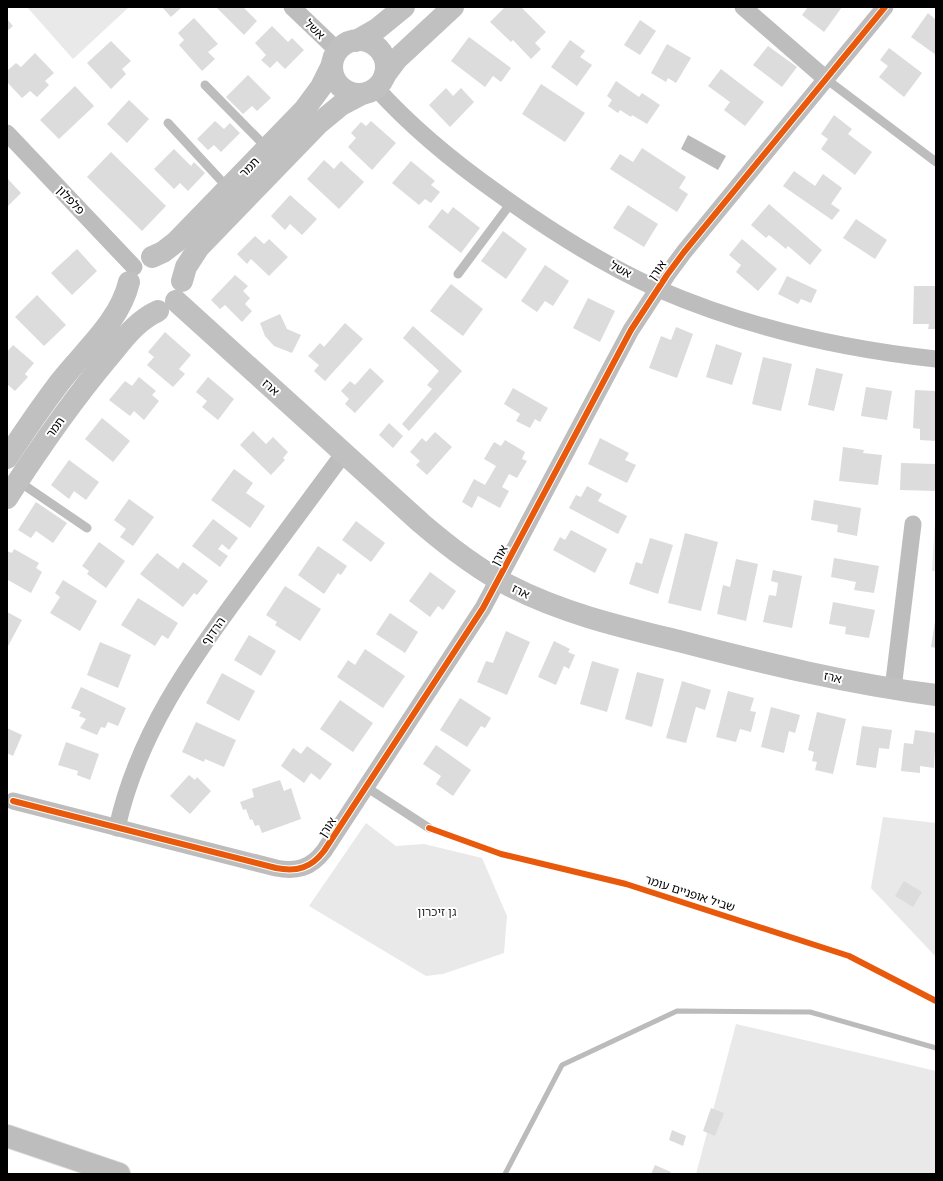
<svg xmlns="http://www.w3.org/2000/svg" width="943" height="1181" viewBox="0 0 943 1181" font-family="Mulish,'Noto Sans Hebrew',sans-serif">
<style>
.green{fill:#e9e9e9}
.water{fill:#bbb}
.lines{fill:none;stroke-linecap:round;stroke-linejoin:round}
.stream{stroke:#bbb;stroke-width:5}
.building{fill:#dcdcdc}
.highway-casing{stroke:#dbdbdb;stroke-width:24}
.lane{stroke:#bdbdbd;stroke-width:9}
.street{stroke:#bdbdbd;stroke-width:17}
.secondary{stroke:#c0c0c0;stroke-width:22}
.highway{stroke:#bdbdbd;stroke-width:22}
.cycleway-casing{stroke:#fff;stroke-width:8}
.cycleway{stroke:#e8590c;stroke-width:6}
.labels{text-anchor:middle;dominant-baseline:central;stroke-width:4;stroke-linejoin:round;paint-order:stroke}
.street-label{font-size:12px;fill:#000;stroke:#fff}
.park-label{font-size:12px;fill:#2e2e2e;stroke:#fff}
</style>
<rect width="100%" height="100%" fill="#fff"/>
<g class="green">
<path d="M27,7H129L73,59Z"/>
<path d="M936,504V571H932Z"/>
<path d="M883,817L936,823V957L871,888Z"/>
<path d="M366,823L396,846L424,844L482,858L507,916L504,953L443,974L426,976L309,906Z"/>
<path d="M736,1024L936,1071V1174H696Z"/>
</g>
<path class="water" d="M688,135L726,156L718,170L681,149Z"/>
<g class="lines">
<path class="stream" d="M505,1174L562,1065L677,1011L810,1012L936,1048"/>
</g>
<g class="building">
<path d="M162,7H182L171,17Z"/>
<path d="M216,7H243L257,21L244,35Z"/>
<path d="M505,7H521L546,32L535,43L541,49L531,59L513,40L511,42L490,22Z"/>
<path d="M808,7H842L824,32L802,15Z"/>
<path d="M928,13L936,20V55L911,37Z"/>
<path d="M194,18L218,44L208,52L215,59L202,71L179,45L184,40L178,33Z"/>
<path d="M7,19L13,26L7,31Z"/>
<path d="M640,20L656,31L640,55L624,45Z"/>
<path d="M272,26L288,42L292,38L304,50L285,69L277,61L270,68L261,60L266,55L255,43Z"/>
<path d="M469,37L511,68L501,82L493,76L485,87L451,61Z"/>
<path d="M570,40L585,51L580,57L592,65L577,86L551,67Z"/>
<path d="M111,41L131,61L122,69L126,74L111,89L87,63Z"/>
<path d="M667,44L691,58L676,83L668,78L666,82L651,73Z"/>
<path d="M768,46L797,67L782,87L753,65Z"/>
<path d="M889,48L922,73L904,97L879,77L888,66L880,60Z"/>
<path d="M35,53L54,73L45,81L49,85L37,97L30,91L22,98L7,82V71L16,63L21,67Z"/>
<path d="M721,69L764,102L745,126L724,110L730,102L708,86Z"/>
<path d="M248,75L271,98L257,111L252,106L243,114L226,97Z"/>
<path d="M616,81L639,97L642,93L660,105L647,124L632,115L631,117L620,110L618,113L608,106L612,100L607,96Z"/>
<path d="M541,84L585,113L565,142L522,114Z"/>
<path d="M75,86L94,106L59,139L40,120Z"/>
<path d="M446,88L453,96L461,88L474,102L450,127L429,105Z"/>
<path d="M129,100L149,119L127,143L107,124Z"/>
<path d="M834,115L852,129L848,134L872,152L855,175L821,149L828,139L821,134Z"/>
<path d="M215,121L224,129L230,123L240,133L221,152L214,145L208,150L197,139Z"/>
<path d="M371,121L396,143L372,170L348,147L356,138L351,133L361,122L366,126Z"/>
<path d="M642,148L686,177L679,188L688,194L677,212L610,169L620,154L633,162Z"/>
<path d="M174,149L191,166L194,162L205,173L188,191L180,183L174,189L154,169Z"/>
<path d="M111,152L166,206L142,231L87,177Z"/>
<path d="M324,160L334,169L341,161L364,182L339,209L307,179Z"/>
<path d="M411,161L435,181L431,185L440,192L431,203L425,199L419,205L392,183Z"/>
<path d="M794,171L815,186L823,174L842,188L831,204L840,210L832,220L783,186Z"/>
<path d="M7,178L21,193L7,207Z"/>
<path d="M290,195L317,219L302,235L290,224L285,230L271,216Z"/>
<path d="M769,204L822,250L810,265L788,246L786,249L769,235L766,238L751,225Z"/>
<path d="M628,205L658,224L644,247L613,228Z"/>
<path d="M453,207L480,228L461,253L428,227L442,209L448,214Z"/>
<path d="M856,219L887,240L875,259L843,238Z"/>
<path d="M503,231L527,249L506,279L481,261Z"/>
<path d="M255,236L264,244L269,239L288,257L269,276L251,259L247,264L237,254Z"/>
<path d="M742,239L777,269L758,291L736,272L741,265L729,255Z"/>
<path d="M77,249L97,271L72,295L51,273Z"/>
<path d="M545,265L569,281L553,306L545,301L537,312L521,301Z"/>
<path d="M235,275L248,286L243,291L250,298L245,304L252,311L242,322L225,305L220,309L211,300Z"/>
<path d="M787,276L817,290L811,303L801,299L798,304L778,294Z"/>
<path d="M451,284L483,309L463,336L430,311Z"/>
<path d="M914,286H936V329H928L929,324H913Z"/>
<path d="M37,295L66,325L44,346L15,317Z"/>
<path d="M588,298L615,311L600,342L573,328Z"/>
<path d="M280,314L287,329L301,335L292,353L274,346L265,336L260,323Z"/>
<path d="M345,323L363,339L325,381L314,371L319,365L308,356L320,343L324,347Z"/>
<path d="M413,326L462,371L409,431L402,424L432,389L427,385L439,371L403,338Z"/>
<path d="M676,327L693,334L677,378L649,368L661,336L671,340Z"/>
<path d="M165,332L191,355L179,369L185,374L173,387L147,365L154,357L148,352Z"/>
<path d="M716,344L742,353L732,385L706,377Z"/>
<path d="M13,345L34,363L25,374L28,377L15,391L7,384V352Z"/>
<path d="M763,357L792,364L781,411L752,404Z"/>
<path d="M370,368L384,381L355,413L345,404L349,399L341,391L350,381L355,385Z"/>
<path d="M816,368L843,374L834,411L808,405Z"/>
<path d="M139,377L156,391L152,395L159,401L144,420L134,411L130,416L109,400L125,381L132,386Z"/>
<path d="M208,377L234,399L218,420L202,407L207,401L196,392Z"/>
<path d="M866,387L892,391L887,420L861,416Z"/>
<path d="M513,388L548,408L540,422L535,419L530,428L516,421L520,414L504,404Z"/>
<path d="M915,390L936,391V441L920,440V429L913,428Z"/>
<path d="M102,418L130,441L113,462L85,439Z"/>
<path d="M389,423L403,436L393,448L379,435Z"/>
<path d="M253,431L266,444L273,437L288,452L283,458L285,460L271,475L240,445Z"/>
<path d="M435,432L452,447L427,475L416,465L420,461L410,452L422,438L426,442Z"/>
<path d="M600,438L629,453L625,460L636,465L627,483L588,464Z"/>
<path d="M505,440L525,452L522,459L527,461L517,478L509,474L502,487L509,491L500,508L478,496L472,508L462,502L474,479L485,485L496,466L484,459L494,442L501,446Z"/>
<path d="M843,447L864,450L863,453L882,455L878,485L839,481Z"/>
<path d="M69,460L99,482L86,500L74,491L69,499L51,485Z"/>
<path d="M901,463L936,464V491L900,490Z"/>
<path d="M234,469L253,483L246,493L265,506L250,528L211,500Z"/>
<path d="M587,486L602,494L598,501L627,516L618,534L569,508L576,495L581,497Z"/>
<path d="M129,499L154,517L133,546L120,537L126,529L114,520Z"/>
<path d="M814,500L861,508L857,536L837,532L838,525L811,520Z"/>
<path d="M36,502L67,523L53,543L36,531L31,538L18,530Z"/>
<path d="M213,519L238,538L229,550L222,544L218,549L228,556L220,567L192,546Z"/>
<path d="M356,521L385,543L371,562L342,540Z"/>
<path d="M571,530L607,549L595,573L553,550L560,537L565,540Z"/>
<path d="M685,533L718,542L701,611L668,603Z"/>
<path d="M650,538L673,545L658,594L629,584L636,562L642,564Z"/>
<path d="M99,542L125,561L106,588L87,574L89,571L82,566Z"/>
<path d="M318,546L347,566L341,575L338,573L324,594L298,575Z"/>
<path d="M14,549L39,563L36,568L42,572L31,593L8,580L7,582V551L12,553Z"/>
<path d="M157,553L178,569L183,562L208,581L197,595L194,593L183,607L140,574Z"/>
<path d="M834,558L879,566L874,593L854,590L856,582L831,577Z"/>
<path d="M736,559L758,564L746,621L717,614L723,585L730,587Z"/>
<path d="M773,570L802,576L792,628L763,622L769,595L776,596L778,583L771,581Z"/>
<path d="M430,572L456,591L443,610L438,606L430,617L409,601Z"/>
<path d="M63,580L97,601L80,631L50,613L60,597L55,593Z"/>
<path d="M285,586L321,609L300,641L275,625L277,622L266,615Z"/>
<path d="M138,598L178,623L168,639L162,635L155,646L121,625Z"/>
<path d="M833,602L875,610L869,638L845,634L846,627L829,624Z"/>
<path d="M7,612L22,620L7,648Z"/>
<path d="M390,613L418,632L405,653L376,634Z"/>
<path d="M935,621H936V648L931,647Z"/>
<path d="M506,631L530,642L507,695L477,682L486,661L493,663Z"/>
<path d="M249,635L276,651L261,676L234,660Z"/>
<path d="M554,641L570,649L568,652L575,655L569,669L564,666L556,685L538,677Z"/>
<path d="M100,642L131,655L118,688L87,675Z"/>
<path d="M365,649L405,676L383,708L337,677L348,660L355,665Z"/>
<path d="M592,661L619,669L607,712L580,704Z"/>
<path d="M637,672L664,679L652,727L625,719Z"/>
<path d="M222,673L255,691L239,721L206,703Z"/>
<path d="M682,681L711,690L705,710L696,707L686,743L666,738Z"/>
<path d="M81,687L126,708L118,726L108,722L105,728L101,727L97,735L80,728L86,719L79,716L81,712L71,708Z"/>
<path d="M728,691L754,698L750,711L756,712L751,732L740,729L736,742L716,737Z"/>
<path d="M460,698L491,718L485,728L481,726L467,747L440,730Z"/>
<path d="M340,700L373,723L353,752L320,729Z"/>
<path d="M771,707L800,715L795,733L789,731L784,753L761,747Z"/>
<path d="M817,712L846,719L833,774L815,770L817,762L812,761L814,752L808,750Z"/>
<path d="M196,722L236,740L224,767L205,759L204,762L182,752Z"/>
<path d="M862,726L892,730L889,749L879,748L876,768L856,765Z"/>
<path d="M7,728L22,735L13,756L7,753Z"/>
<path d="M915,730L936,733L934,768L920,766V773L901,771L904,743L913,744Z"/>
<path d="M66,742L99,754L90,780L77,775L78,771L58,765Z"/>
<path d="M436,745L471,770L453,796L436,784L441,776L423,764Z"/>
<path d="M307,746L332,764L320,780L311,773L304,783L281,766L293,748L301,754Z"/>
<path d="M189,775L195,780L197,777L211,791L190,814L170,796Z"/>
<path d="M280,780L284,791L291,788L301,819L262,833L259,825L255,826L252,819L250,820L246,809L243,810L240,802L254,797L252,789Z"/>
<path d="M904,881L922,892L913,907L895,896Z"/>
<path d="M711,1108L724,1113L715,1136L703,1131Z"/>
<path d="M672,1130L686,1136L683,1146L669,1140Z"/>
<path d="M655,1165L671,1172L670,1174H651Z"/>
</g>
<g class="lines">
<defs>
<path id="highway" d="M7,1136L119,1174"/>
</defs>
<use href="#highway" class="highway-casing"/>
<g class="lane">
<path d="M826,79L936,162"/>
<path d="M205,85L267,148"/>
<path d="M168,123L228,188"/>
<path d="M458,274L511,203"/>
<path d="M18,481L87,528"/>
<path d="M366,787L429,828"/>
</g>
<g class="street">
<path d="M292,7L338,51"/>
<path d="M743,7L826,79"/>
<path d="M376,88C413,129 455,163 499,194C549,230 602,264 658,289C746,327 841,349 936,359"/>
<path d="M7,133L134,267"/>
<path d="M893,689L913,524"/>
<path d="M13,801L276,868C297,872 311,868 324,851L483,608L631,330L667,275L684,252L885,7"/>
<path d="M117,828C137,736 190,661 245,587C278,542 311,498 344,453"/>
</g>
<g class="secondary">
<circle cx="359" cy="67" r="27"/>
<path d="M356,41L377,29L404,7"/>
<path d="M385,75L397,59L453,7"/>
<path d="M152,257L163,252L176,242L304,110L321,87L332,65"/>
<path d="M182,281L186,267L199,247L318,124L341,105L362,94"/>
<path d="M176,301L421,523C449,547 477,569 510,586C562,613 622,627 679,641C763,663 849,684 936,695"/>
<path d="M7,458C24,432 41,407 60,382C84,351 120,321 129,282"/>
<path d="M7,498C38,450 71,402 108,358C123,340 136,321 158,311"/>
</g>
<use href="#highway" class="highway"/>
<defs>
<g id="cycleway">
<path d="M13,801L276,868C297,872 311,868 324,851L483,608L631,330L667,275L684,252L885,7"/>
<path d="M429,828L501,854L626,884L849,956L936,1001"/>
</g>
</defs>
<use href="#cycleway" class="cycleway-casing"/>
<use href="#cycleway" class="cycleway"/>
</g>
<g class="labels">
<g class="street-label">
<text transform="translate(315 29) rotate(44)">אשל</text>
<text transform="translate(249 167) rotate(-46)">תמר</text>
<text transform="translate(71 200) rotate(46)">פלפלון</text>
<text transform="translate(621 269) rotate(28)">אשל</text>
<text transform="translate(657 270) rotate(-55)">אורן</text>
<text transform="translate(271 387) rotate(42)">ארז</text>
<text transform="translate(55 427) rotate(-54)">תמר</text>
<text transform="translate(499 555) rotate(-62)">אורן</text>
<text transform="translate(521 591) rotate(26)">ארז</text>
<text transform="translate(213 631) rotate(-54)">הרדוף</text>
<text transform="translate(833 677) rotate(12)">ארז</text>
<text transform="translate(327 827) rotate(-57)">אורן</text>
<text transform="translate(690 893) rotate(18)">שביל אופניים עומר</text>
</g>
<g class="park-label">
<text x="437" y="911">גן זיכרון</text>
</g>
</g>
<rect width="943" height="1181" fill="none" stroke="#000000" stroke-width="16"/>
</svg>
